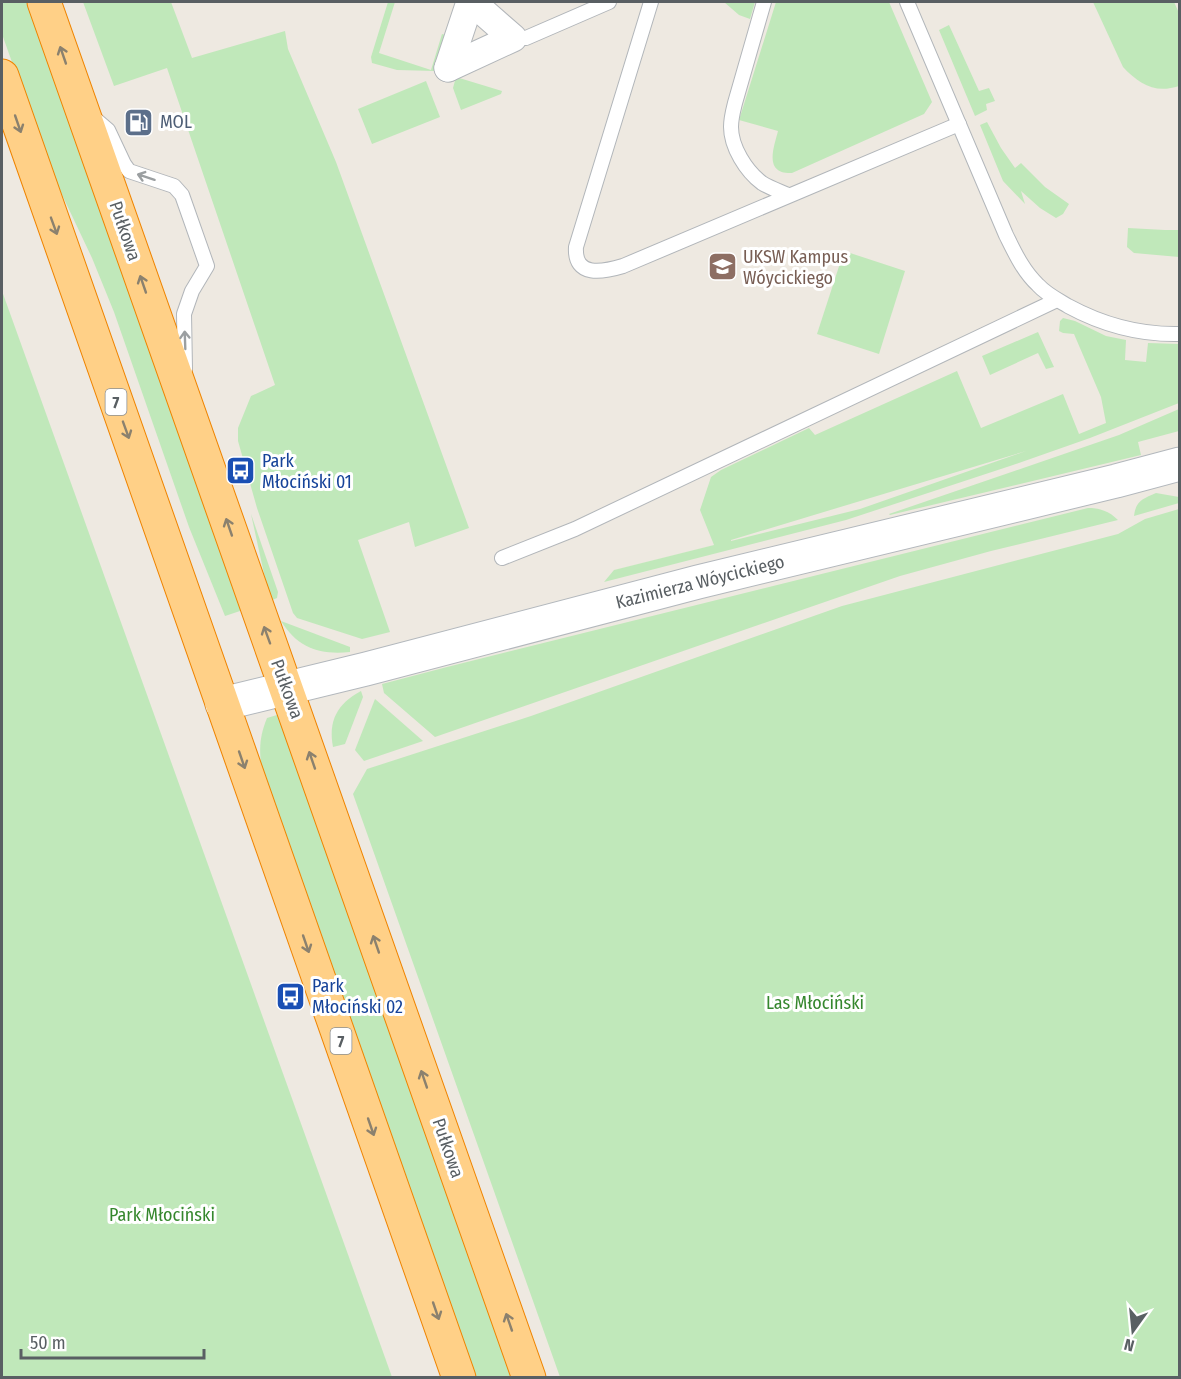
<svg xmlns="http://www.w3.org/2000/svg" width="1181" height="1379" viewBox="0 0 1181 1379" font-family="'Fira Sans Condensed',sans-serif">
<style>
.green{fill:#c0e8ba;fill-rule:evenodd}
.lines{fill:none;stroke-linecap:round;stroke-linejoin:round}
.lane-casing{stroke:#b2b6ba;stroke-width:16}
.street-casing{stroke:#b2b6ba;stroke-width:29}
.secondary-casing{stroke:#b3b8bd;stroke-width:35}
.highway-casing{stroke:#ef8400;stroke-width:35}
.lane{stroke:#fff;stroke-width:14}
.street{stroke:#fff;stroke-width:27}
.secondary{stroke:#fff;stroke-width:33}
.highway{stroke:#ffd087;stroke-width:33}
.oneway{stroke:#8b816e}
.oneway2{stroke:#9b9fa1}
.labels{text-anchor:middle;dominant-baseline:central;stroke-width:6;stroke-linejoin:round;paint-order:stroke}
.shield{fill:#fff;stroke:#8b8f92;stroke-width:1.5}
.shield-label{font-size:16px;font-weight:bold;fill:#595f63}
.service-label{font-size:18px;fill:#4e5e75;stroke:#fff;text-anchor:start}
.street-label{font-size:18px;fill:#595f63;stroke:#fff}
.education-label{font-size:18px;fill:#785e54;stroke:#fff;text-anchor:start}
.transit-label{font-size:18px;fill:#164399;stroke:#fff;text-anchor:start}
.park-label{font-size:18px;fill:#35872d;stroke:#fff}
</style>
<rect width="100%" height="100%" fill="#eee9e1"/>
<g class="green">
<path d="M2,2H29L243,610L225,616L189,527L114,312L92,258L56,182L40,141L2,34Z"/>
<path d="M83,2H171L192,58L285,31L288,49L336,162L469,528L415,547L409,522L358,540L390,632L362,639L297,618L293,613L257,508L238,441V428L251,396L275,385L167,68L114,86Z"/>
<path d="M388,2H395L379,53L431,70L442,34L449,36L435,71L397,70L372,63L371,57Z"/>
<path d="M724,2H755L750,19L739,15Z"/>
<path d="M776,2H889L932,102L924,114L792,173C763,174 774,147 778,131L739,120Z"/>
<path d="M1093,2H1174L1179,13V86C1155,94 1139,84 1123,67Z"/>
<path d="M949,25L979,91L989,88L995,101L986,104L987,110L975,116L939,30Z"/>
<path d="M456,77L502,91L501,94L461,110L453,88Z"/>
<path d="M426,81L440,117L372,144L358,109Z"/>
<path d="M987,122L1001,148L1015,168L1021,163L1045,187L1069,204L1063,214L1056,218L1040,208L1021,191L1025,204L1003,181L980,125Z"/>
<path d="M1128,228L1165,230H1179V257L1134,253L1127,247Z"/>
<path d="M844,251L905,271L879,354L817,334Z"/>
<path d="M2,291L392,1377H2Z"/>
<path d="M1063,318L1075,321L1106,336L1126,340L1125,360L1146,362L1148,343L1179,344V403L1090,438L1010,466L846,520L604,582L614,570L714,545L700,510L711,477L721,470L809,428L815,435L957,371L981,428L1063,394L1079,434L1106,423L1101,397L1074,334L1063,333L1059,331L1060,321ZM1026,451L860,509L731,541V540Z"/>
<path d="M1038,332L1054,367L1046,369L1038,353L990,375L982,356Z"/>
<path d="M1179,409V431L1138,442L1141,455L890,515L889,514L1119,435Z"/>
<path d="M1156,493L1179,497V503L1134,516C1136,500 1143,499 1156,493Z"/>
<path d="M1088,508C1100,508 1109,511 1118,520L991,551L900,576L435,737L384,693L382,684L447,667Z"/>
<path d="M1179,509V1377H560L353,794L367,769L531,716L842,606L1118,534L1145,519Z"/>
<path d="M251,514L278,592L277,598L270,601Z"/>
<path d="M281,621L350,647V652C319,655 298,648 281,621Z"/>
<path d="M361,691L363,697L345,744L333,747C328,721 337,704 361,691Z"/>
<path d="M375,699L423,741L364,761L355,750Z"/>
<path d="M277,715L283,720L514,1377H475L262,771C259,750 259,738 267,718Z"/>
</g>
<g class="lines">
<defs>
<g id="lane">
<path d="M651,2L576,247C574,278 603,272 623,266L959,124"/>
<path d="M764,2L735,103C733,111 731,118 731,127C731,147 746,171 762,183C770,188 779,191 788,195"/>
<path d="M907,2L1006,235C1015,253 1023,271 1038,285C1046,294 1058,300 1068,306C1103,325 1140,335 1180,334"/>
<path d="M513,38H526L609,2"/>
<path d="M94,118L108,130L124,164L129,171L174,186L182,195L207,266L192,291L184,314L185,369"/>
<path d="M502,558L575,529L1057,300"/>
</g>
<g id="street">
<path d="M448,68L513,38L472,2"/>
<path d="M448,68L470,2"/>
</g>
<path id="secondary" d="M222,704L366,669L698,582L1116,481L1180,464"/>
<g id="highway">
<path d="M44,2L529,1378"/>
<path d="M2,76L459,1378"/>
</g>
</defs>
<use href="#lane" class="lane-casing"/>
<use href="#street" class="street-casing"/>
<use href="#secondary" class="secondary-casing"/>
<use href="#highway" class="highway-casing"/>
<use href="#lane" class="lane"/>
<use href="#street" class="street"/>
<use href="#secondary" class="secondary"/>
<use href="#highway" class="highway"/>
</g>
<defs><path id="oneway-shaft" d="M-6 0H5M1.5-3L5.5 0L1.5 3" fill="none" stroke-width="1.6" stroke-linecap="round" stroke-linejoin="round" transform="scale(1.5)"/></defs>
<g class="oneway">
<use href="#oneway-shaft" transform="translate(63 55) rotate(-109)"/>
<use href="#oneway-shaft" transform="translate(18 124) rotate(71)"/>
<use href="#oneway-shaft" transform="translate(54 226) rotate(70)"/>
<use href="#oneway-shaft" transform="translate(143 284) rotate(-109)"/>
<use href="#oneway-shaft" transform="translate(126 430) rotate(70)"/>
<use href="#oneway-shaft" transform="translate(229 527) rotate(-109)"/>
<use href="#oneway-shaft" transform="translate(267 635) rotate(-110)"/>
<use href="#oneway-shaft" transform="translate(242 760) rotate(71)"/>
<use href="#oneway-shaft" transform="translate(312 760) rotate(-109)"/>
<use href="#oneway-shaft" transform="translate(306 944) rotate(71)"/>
<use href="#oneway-shaft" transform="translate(376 944) rotate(-109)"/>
<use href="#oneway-shaft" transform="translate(424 1079) rotate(-109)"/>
<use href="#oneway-shaft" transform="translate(371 1127) rotate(71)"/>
<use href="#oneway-shaft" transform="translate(436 1311) rotate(71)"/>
<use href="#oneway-shaft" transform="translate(509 1322) rotate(-109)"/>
</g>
<g class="oneway2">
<use href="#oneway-shaft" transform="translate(146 177) rotate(-162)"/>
<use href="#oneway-shaft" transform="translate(185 340) rotate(-92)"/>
</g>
<defs>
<symbol id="fuel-square" viewBox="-11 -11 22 22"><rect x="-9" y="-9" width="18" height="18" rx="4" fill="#5c6f8a" stroke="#fff"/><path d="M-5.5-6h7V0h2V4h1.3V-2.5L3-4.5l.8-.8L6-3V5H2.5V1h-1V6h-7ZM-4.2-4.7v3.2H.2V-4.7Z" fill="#fff"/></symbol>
<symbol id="university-square" viewBox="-11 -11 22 22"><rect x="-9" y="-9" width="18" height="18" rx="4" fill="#8d6e63" stroke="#fff"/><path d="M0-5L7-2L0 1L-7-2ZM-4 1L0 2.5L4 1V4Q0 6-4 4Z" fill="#fff"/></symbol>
<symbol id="bus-square" viewBox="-11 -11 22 22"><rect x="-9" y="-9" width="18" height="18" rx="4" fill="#1a4fb4" stroke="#fff"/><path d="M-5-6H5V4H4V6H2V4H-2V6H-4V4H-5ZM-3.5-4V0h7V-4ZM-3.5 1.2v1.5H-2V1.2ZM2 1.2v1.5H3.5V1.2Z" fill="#fff"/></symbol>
</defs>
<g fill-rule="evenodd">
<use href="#fuel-square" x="122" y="106" width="33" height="33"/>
<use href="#university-square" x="706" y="250" width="33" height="33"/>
<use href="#bus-square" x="224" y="454" width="33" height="33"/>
<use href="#bus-square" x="274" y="980" width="33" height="33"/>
</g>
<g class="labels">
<g class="shield">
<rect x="105.5" y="389" width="21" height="26" rx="4.5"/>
<rect x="330.5" y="1028" width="21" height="26" rx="4.5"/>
</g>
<g class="shield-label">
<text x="116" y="402">7</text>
<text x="341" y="1041">7</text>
</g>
<g class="service-label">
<text x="160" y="122">MOL</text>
</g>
<g class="street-label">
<text transform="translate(125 231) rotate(71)">Pułkowa</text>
<text transform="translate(700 582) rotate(-14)">Kazimierza Wóycickiego</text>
<text transform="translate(287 689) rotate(70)">Pułkowa</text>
<text transform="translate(448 1148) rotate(71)">Pułkowa</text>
</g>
<g class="education-label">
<text x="743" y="257">UKSW Kampus<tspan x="743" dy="21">Wóycickiego</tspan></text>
</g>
<g class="transit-label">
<text x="262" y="461">Park<tspan x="262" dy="21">Młociński 01</tspan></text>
<text x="312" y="986">Park<tspan x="312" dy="21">Młociński 02</tspan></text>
</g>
<g class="park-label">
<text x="815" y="1003">Las Młociński</text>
<text x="162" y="1215">Park Młociński</text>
</g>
</g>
<rect width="1181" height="1379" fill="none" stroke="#595f63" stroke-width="6"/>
<g transform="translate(1133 1331) rotate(195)" stroke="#ffffff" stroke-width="4.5" paint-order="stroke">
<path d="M0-4.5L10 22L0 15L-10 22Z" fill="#595f63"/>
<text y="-9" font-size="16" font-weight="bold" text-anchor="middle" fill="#595f63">N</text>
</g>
<path d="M21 1349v9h183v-9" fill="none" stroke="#595f63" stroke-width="3"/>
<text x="30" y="1349" font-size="18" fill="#595f63" stroke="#ffffff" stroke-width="4.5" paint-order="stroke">50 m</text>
</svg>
